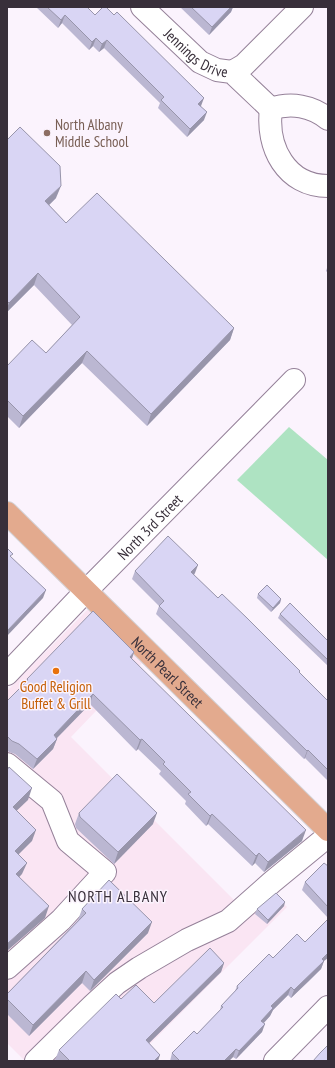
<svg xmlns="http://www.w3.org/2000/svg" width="335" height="1068" viewBox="0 0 335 1068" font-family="'PT Sans Narrow',sans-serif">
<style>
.commercial{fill:#fae5f3}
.green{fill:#aee3c2}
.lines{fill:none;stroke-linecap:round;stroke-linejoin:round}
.minor-casing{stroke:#958199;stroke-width:24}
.major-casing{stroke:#d3d1d4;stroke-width:24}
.minor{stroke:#fff;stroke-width:22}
.major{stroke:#e3aa8e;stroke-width:22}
.wall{fill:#bbb7d2}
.shaded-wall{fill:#9895ab}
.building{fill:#d9d5f4;stroke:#9895ab}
.education-dot{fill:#8d6e63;stroke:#fbf3fd;stroke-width:1.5}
.food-dot{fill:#e8710a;stroke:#fbf3fd;stroke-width:1.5}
.labels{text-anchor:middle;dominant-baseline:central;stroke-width:3;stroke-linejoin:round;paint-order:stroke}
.street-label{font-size:15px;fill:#382f3a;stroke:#fbf3fd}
.education-label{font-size:15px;fill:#785e54;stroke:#fbf3fd;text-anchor:start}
.food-label{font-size:15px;fill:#c56008;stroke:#fbf3fd}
.neighbourhood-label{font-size:16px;letter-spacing:1px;fill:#382f3a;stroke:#fbf3fd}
</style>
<rect width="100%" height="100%" fill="#fbf3fd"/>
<path class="commercial" d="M88,609L142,663L71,737L238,904L262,882L287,907L146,1048L159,1061H25L7,1043V691Z"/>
<path class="green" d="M289,427L328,460V560L237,480Z"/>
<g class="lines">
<defs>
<g id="minor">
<path id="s1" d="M142,7L200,62L217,70L232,72L271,109"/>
<path d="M232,72L244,65L302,7"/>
<path d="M328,119C312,106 291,102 271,109C266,147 286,186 328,186"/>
<path id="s2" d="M7,674L86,591L294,380"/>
<path d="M7,764L52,801L68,841L105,872L61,920L7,968"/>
<path d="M36,1061L93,1005L117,983L139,968L187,940L228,921L272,882L328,836"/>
<path d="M275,1061L328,1007"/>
</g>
<g id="major">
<path id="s3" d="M7,513L328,830"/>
</g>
</defs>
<use href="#minor" class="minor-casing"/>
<use href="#major" class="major-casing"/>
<use href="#minor" class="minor"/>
<use href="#major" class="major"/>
</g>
<g class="wall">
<path d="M36,7H87L95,15L201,106L204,120L187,137L158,108L160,103L104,48L99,52L93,46L89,50L62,23L58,28Z"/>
<path d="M180,7H233L231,12L209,35Z"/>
<path d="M7,140L56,198L49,205L66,223L234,328L230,340L147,426L82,363L19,428L7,416V366L46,353L72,325L34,285L7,312Z"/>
<path d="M328,265V273L326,271Z"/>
<path d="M135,571L195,573L194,575L218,598L300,671V673L328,701V781L305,758L304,759L156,614L159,606L132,579Z"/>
<path d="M258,594L281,599L280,603L271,612L257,598Z"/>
<path d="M280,614L328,641V666L278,618Z"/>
<path d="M132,659L302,841L264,872L255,863L252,866L208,824L206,826L185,804L186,801L159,774L161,771L138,749L136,751L90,704L57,738V739L53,749L33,769L15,754L9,752L7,750V701L25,683L27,679Z"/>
<path d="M79,813L153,824L114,864L76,828L75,824Z"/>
<path d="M328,866V918L302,890L305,882Z"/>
<path d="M284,906L267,924L255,914L257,909Z"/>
<path d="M82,909L148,933L90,991L82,983L29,1036L7,1014V994L78,920Z"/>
<path d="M273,958L324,961L321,969L308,982L291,998L288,995L273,1010L270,1016L264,1023L262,1032L236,1059L233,1057L229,1061H170L172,1053L197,1034L220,1010L221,1006L235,991L237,986Z"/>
<path d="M224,963L221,972L149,1043L158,1061H56L55,1060L59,1050L121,999L154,1003Z"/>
</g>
<g class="shaded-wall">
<path d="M231,7H233L231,12L209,35L212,27Z"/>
<path d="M65,15L62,23L58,28L61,20Z"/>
<path d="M96,38L93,46L89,50L92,42Z"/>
<path d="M107,40L104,48L99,52L102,44Z"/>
<path d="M204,98L201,106L195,112L198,104Z"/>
<path d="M207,112L204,120L187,137L190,129Z"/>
<path d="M61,186L56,198L41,213L45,201Z"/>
<path d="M38,273L34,285L7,312V308L9,303Z"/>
<path d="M234,328L230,340L147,426L151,414Z"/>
<path d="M87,351L82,363L19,428L23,416Z"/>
<path d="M198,565L195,573L188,580L191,572Z"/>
<path d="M46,590L43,598L7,636V631Z"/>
<path d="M281,599L280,603L271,612L273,608Z"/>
<path d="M134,652L131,662L130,657Z"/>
<path d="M93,694L90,704L50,745L54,735Z"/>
<path d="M57,739L53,749L33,769L37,759Z"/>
<path d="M142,739L138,749L136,751L140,740Z"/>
<path d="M308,750L305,758L304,759L307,751Z"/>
<path d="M32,788L28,800L9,818L13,807Z"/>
<path d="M157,813L153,824L114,864L118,852Z"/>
<path d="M212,814L208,824L206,826L210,816Z"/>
<path d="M36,830L32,841L11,862L15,851Z"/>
<path d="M306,830L302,841L264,872L268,862Z"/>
<path d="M259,853L255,863L252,866L256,856Z"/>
<path d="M27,863L22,874L12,885L16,874Z"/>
<path d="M285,902L284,906L267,924L268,920Z"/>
<path d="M49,906L45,918L7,951V944Z"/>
<path d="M152,922L148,933L90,991L94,980Z"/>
<path d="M328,953V958L324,961L321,969L291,998L294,990Z"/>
<path d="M224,963L221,972L142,1050L146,1040Z"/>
<path d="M86,971L82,983L29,1036L33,1025Z"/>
<path d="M291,987L288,995L273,1010L270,1016L258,1029L261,1021L271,1006Z"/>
<path d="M265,1024L262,1032L236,1059L239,1051Z"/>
<path d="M236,1049L233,1057L229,1061H224Z"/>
<path d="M160,1055L158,1061H154Z"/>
</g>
<g class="building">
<path d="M47,7H87L95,15L103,7H106L114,15L117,12L204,98L198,104L207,112L190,129L161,100L164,97L107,40L102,44L96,38L92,42L65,15L61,20Z"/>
<path d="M191,7H231L212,27Z"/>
<path d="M20,127L60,166L61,186L45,201L66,223L97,193L234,328L151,414L87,351L23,416L7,400V366L32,340L46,353L80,317L38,273L9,303L7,301V140Z"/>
<path d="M168,536L198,565L191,572L218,598L222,594L247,618L300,671L299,672L328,701V770L308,750L307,751L159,606L164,601L135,571Z"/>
<path d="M7,548L13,554L10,556L46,590L7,631Z"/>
<path d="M267,585L281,599L273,608L258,594Z"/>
<path d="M290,603L328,641V660L280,614Z"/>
<path d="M93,611L134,652L130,657L306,830L268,862L259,853L256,856L212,814L210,816L188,794L191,792L163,764L165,762L142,739L140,740L93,694L54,735L57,739L37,759L19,744L12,741L7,736V701L28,680L27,679Z"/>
<path d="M9,767L32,788L13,807L36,830L15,851L27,863L16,874L49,906L7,944V770Z"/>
<path d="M117,774L157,813L118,852L80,817L79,813Z"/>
<path d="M324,863L328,866V907L305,882Z"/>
<path d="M109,880L152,922L94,980L86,971L33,1025L7,999V994L86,913L82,909Z"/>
<path d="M276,893L285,902L268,920L257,909Z"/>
<path d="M328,919V953L322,959L324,961L294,990L291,987L271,1006L273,1008L261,1021L265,1024L239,1051L236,1049L224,1061H180L172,1053L194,1031L197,1034L223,1007L221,1006L238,988L237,986L269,954L273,958L297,934L305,942Z"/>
<path d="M210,948L224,963L146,1040L160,1055L154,1061H70L59,1050L116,994L121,999L136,985L154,1003Z"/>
<path d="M328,1045V1061H313L320,1053Z"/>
</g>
<circle class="education-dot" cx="47" cy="133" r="4"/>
<circle class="food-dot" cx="56" cy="671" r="4"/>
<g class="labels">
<g class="street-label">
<text stroke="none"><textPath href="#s1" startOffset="72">Jennings Drive</textPath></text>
<text stroke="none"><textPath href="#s2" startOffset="205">North 3rd Street</textPath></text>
<text stroke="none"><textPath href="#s3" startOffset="226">North Pearl Street</textPath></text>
</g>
<g class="education-label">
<text x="55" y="124">North Albany<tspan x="55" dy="17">Middle School</tspan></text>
</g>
<g class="food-label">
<text x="56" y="686">Good Religion<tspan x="56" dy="17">Buffet &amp; Grill</tspan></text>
</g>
<g class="neighbourhood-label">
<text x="118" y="896">NORTH ALBANY</text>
</g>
</g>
<rect width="335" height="1068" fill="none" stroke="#382f3a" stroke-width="16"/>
</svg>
